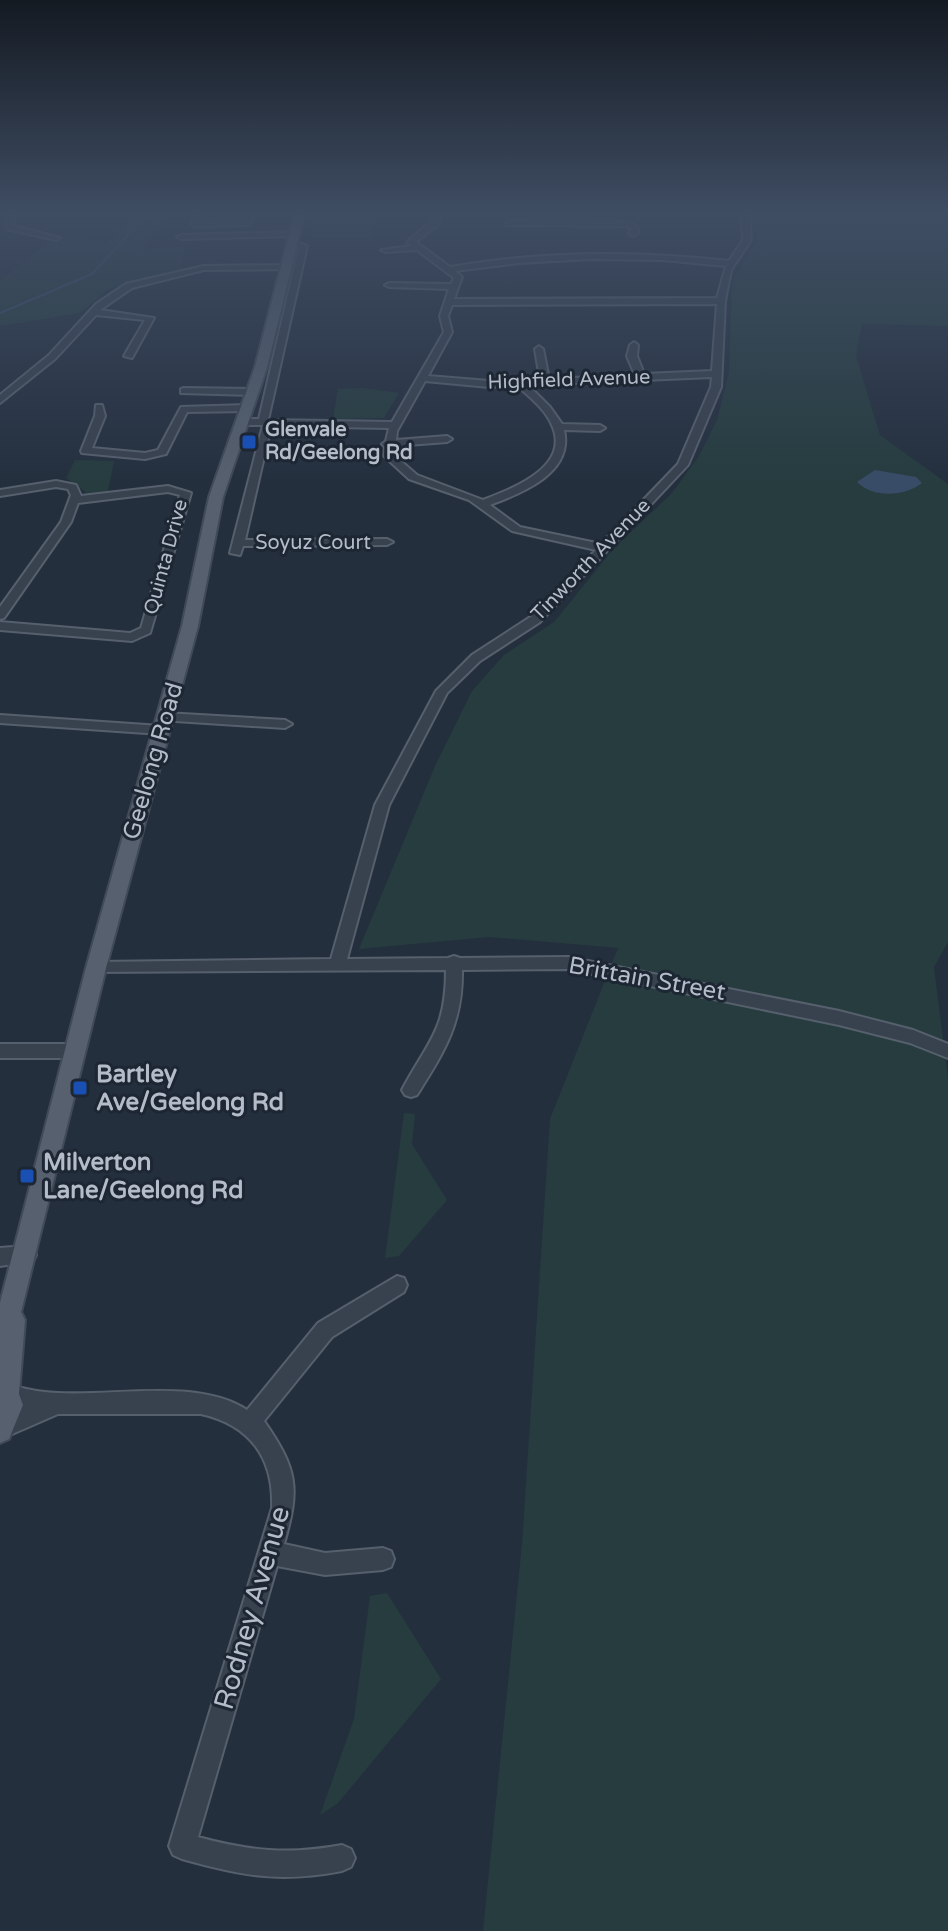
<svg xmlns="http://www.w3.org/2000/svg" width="948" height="1931" viewBox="0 0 948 1931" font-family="'Varela Round',sans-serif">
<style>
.green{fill:#263c3f}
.water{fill:#394c67}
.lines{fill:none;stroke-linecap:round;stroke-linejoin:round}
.stream{stroke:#394c67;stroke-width:2}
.minor-casing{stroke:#565f6c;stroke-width:4}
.major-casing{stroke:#414a57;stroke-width:4}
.minor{fill:#38414e;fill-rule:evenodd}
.major{fill:#56606e;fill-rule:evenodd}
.transit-dot{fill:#1a4fb4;stroke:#1d2633;stroke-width:3}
.labels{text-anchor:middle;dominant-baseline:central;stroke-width:6;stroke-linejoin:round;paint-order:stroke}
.far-street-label{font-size:20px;fill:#b4bcc9;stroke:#1d2633}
.far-poi-label{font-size:20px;font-weight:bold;fill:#b4bcc9;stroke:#1d2633;text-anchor:start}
.street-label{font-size:24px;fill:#b4bcc9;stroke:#1d2633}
.poi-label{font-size:24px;font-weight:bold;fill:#b4bcc9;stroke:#1d2633;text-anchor:start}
.near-street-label{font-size:28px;fill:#b4bcc9;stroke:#1d2633}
</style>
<rect width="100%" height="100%" fill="#242f3e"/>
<g class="green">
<path d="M134,212H172L142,249L185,246L180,269L108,289L80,313L0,326V281L50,241L58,242L70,235L107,243L136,215Z"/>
<path d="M315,212H373L371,238H310Z"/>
<path d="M752,212H948V326L862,324L856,356L880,435L948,484V942L934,967L948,1079V1931H483L522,1544L550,1119L618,948L489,937L359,949L435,766L472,691L504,655L554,622L615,547L671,494L699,456L717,420L729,373L732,282L757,240Z"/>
<path d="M363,388L399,393L384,418L333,419L338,389Z"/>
<path d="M75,460L114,461L108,491L88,494L66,478Z"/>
<path d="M404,1113L415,1114L412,1144L447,1200L399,1256L385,1258Z"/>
<path d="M387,1593L441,1679L338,1803L320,1815L354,1719L370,1596Z"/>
</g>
<path class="water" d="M875,470L916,477L922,483C904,497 873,498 857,482Z"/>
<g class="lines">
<path class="stream" d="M0,313L92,274L140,222L154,212"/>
<defs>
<g id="minor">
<path d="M5,212H13L14,226L60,238L56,240L7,229Z"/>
<path d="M196,212H204L200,222L245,221L250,212H257L248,225L195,226L191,224Z"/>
<path d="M434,212H442L439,224L416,242L450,267C541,251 637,251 729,261L743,240L741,212H749L751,240L731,270L725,301L721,387L688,465L540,622L480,661L447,693L389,805L347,959L448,958L454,956L460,958L568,957L839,1011L913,1030L948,1044V1058L910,1043L839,1025L568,969L462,970C463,1023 444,1052 417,1095L411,1097L405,1095L402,1090C428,1041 446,1031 446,970L90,972L88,968L90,964L96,962L331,959L375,805L436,691L472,655L532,616L596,550L512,531L469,500L409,479L384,456L385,447L382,444L386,441L389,428L271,426L245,540L387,539L393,542L387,545L243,546L240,555L230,553L263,425H242L237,422L242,419H259L299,247L289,243L293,241L307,246L268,420L392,422L444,332L440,316L449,289L389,287L385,285L389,283L451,284L454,278L417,250L385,252L381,250L411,246L407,242L432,221ZM591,259L663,260L726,266L717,298L454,299L462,277L455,271L519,263ZM717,304L712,371L644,374L637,356L638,345L634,342L630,345L627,356L635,375L549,379L543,349L539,346L535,349L540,379L489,381L428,376L452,332L448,316L452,305ZM712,377L711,387L678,464L601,544L520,527L490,505C522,493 574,473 564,430L600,431L605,428L600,425L562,424L550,407L528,385ZM425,381L489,387L518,386C529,397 544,408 551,423C573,466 514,488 483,500L417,475L394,455L395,446L447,442L452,439L447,436L396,440L397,431Z"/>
<path d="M509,221L627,222L639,227L637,234L633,236L629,234L631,228L626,226L506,225Z"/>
<path d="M298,232L295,236L181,239L177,237L181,235Z"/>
<path d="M287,265L290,269L204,270L132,288L100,310L154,318L132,358L124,356L145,320L96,315L55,359L0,403V395L49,355L96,304L126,284L204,266Z"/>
<path d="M184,388L253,389L258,392L253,395L181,393V389Z"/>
<path d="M96,405H102L105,416L92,448L145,453L158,450L181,407L247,405L252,408L247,411L187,412L166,454L145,459L82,453L81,451L95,416Z"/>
<path d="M56,481L76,485L81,496L168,486L191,493L150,633L132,641L0,630V622L130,633L141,628L180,495L168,492L78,503L71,522L4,618L0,619V607L61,522L71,495L68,489L56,487L0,496V490Z"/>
<path d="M165,713L285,720L292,724L285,728L160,720L158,717Z"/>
<path d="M0,715L161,726L168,730L161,734L0,723Z"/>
<path d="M0,1044H74L80,1046L82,1051L80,1056L74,1058H0Z"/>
<path d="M26,1246L33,1249L36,1255L33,1261L0,1266V1248Z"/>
<path d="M397,1276L404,1278L407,1285L404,1292L332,1337L264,1421C298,1470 300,1488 284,1544L325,1553L383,1548L391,1551L394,1559L391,1567L383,1570L325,1575L277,1566L198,1837C250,1851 288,1855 342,1845L351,1849L355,1858L351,1867L342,1871C279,1883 243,1876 182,1859L173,1855L169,1846L272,1508C274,1458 250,1425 201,1414H58L3,1438L0,1436V1418L22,1408L1,1402L0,1389L8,1385C20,1387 32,1391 45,1392C105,1399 195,1376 247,1410L318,1323Z"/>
</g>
<path id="major" d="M295,212H305L267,367L223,497L198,626L106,968L21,1312L25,1320L19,1394L23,1405L9,1439L0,1443V1303L86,968L182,626L209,497L255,367Z"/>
</defs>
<use href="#minor" class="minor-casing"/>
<use href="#major" class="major-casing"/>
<use href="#minor" class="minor"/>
<use href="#major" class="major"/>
</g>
<linearGradient id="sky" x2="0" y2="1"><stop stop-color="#141a22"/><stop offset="0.44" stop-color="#3f4d63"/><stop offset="1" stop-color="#3f4d63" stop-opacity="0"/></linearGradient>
<rect width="948" height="483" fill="url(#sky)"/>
<g class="transit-dot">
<rect x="241" y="434" width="16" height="16" rx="4"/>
<rect x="72" y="1080" width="16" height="16" rx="4"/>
<rect x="19" y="1168" width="16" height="16" rx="4"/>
</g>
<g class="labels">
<g class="far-street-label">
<text transform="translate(569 380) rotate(-2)">Highfield Avenue</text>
<text x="313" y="543">Soyuz Court</text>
<text transform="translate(166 557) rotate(-75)">Quinta Drive</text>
<text transform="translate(591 560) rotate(-46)">Tinworth Avenue</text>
</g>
<g class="far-poi-label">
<text x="265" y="430">Glenvale<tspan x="265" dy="23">Rd/Geelong Rd</tspan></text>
</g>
<g class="street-label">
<text transform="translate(153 761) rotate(-74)">Geelong Road</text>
<text transform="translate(647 979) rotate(10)">Brittain Street</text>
</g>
<g class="poi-label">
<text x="96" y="1074">Bartley<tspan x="96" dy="28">Ave/Geelong Rd</tspan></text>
<text x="43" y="1162">Milverton<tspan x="43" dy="28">Lane/Geelong Rd</tspan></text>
</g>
<g class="near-street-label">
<text transform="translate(252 1608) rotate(-74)">Rodney Avenue</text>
</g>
</g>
</svg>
